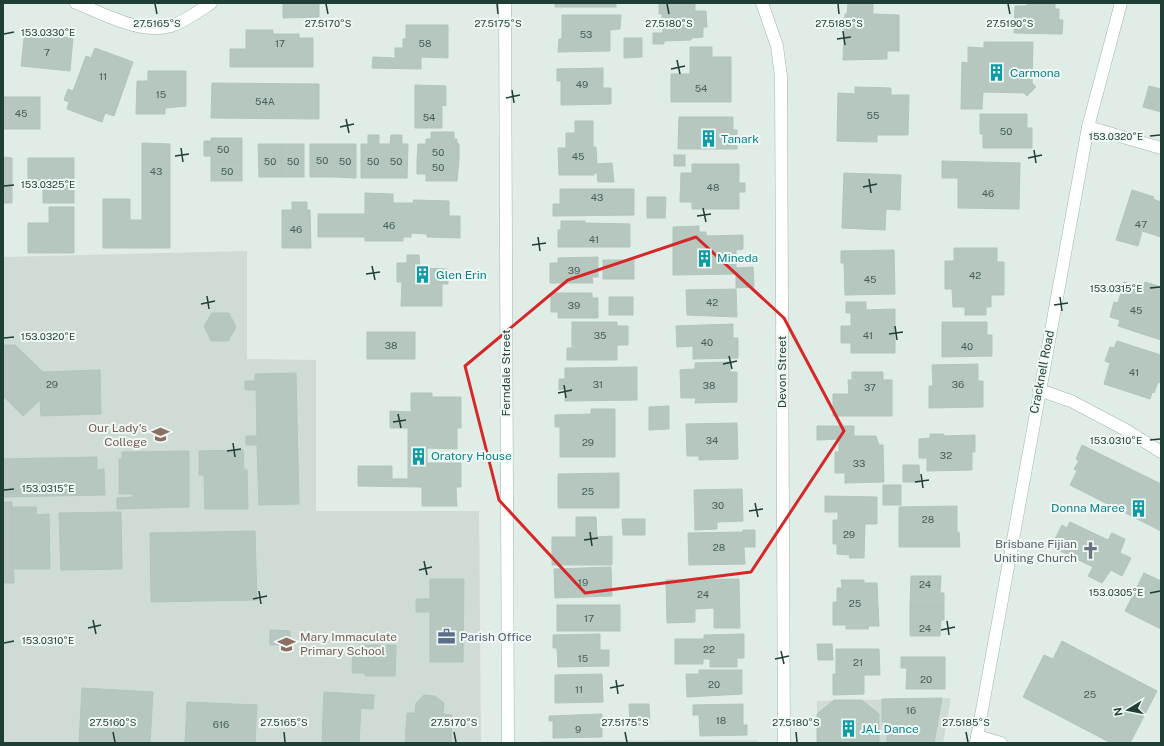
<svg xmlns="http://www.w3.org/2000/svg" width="1164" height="746" viewBox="0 0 1164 746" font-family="'Public Sans',sans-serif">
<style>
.built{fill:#cedcd5}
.building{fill:#b5c7bf;stroke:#b1c6bd}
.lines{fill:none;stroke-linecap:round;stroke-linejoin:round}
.street-casing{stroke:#a2b4ad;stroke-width:13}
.secondary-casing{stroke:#9db9af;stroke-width:13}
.street{stroke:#fff;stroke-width:12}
.secondary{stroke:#fff;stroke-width:12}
.marked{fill:none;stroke:#d62828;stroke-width:3;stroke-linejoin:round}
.ticks{fill:none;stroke:#1f3e35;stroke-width:1.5}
.labels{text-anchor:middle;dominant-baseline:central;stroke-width:4;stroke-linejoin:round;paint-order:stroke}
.number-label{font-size:10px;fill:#446058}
.culture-label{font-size:12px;fill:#0d838f;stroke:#f0f8f4;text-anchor:start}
.street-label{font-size:12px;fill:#1f3e35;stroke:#f0f8f4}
.education-label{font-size:12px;fill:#785e54;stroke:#f0f8f4;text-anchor:end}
.worship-label{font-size:12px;fill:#5b616d;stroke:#f0f8f4;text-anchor:end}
.service-label{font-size:12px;fill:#4e5e75;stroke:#f0f8f4;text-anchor:start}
.ticks-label{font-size:10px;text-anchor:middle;fill:#1f3e35;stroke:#f0f8f4;stroke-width:4;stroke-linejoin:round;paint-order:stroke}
</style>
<rect width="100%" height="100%" fill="#e0ece6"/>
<g class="built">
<path d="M247,251V359L316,360V511H479L481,743H3V257Z"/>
<path d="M951,698L943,743H817V701Z"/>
<path d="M757,740V743H540V741Z"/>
</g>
<g class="building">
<path d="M283,3H319V17L283,18Z"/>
<rect x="555" y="3" width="61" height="4"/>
<path d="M659,3H695V11H706L707,27H703V37L691,38V40L664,41V44H653V33H663L662,14H659Z"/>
<path d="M848,3H873V14L899,15V51H887V59L843,60L845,14H847Z"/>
<path d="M1028,3H1055V9H1059V20H1063L1062,34L1014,33L1015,6H1027Z"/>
<path d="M562,15H621L620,29L610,30V51L558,52L559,39H562Z"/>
<path d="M406,25H448V58L421,57V69L372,68L373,57L395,58V48H403V39H406Z"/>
<path d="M25,30L51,32V36L73,38L70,71L21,66Z"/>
<path d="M246,30H273V34H299V38H313V67H230V49H246Z"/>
<path d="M624,38H642V57L624,58Z"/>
<path d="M984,42H1033L1032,83L1036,87L1027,96L1024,93L983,92L982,109H961L962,62L968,63V47L984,48Z"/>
<path d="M690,47H712V57H731V102H671V74H690Z"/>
<path d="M95,48L133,62L114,116L105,113L102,122L67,109L69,102L64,100L68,89L73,91L86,56L91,58Z"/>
<path d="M603,68V88H611V104L561,105V81H557V69Z"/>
<path d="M148,71H186V106L165,108V114H136L137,81H148Z"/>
<path d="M212,83L319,84V119L211,118Z"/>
<path d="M415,85L446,86V106L442,105V128H415Z"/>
<path d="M1149,86L1161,89V112L1143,107Z"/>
<path d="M855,87L891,88V95H909L908,135H877V142L837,141L838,93L855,94Z"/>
<rect x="3" y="97" width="37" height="32"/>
<path d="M980,114H1027V128H1032V148H983V134H980Z"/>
<path d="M679,117H733V130H737V149H678Z"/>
<path d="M575,121H593V147H596L597,164L612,163L614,182H598L597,173H594V175H559L558,148H566V133H575Z"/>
<path d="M431,132H454V139H457V143L459,144V160H417L418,144H426V139H431Z"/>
<path d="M368,135H379V144H384V178H361V144H368Z"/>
<path d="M391,135H402V144H408L407,178H384V144H390Z"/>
<path d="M211,138H242V161H211V156H204V141H211Z"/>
<path d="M142,143L170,144V248H103V199H130V220H142Z"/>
<path d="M258,144H282V177H259Z"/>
<rect x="282" y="144" width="22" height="33"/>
<rect x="310" y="144" width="24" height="33"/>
<path d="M334,144H356V178L334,177Z"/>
<rect x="674" y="155" width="11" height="11"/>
<path d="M3,157L12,158V203H3Z"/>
<path d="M28,158H74V203H43V184H28Z"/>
<path d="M417,160H459L457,181H426V174H417Z"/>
<rect x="211" y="161" width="31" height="20"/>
<path d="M942,161L1020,163L1019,209L958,208V178H942Z"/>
<path d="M692,164H739V183H745V192H739V209H692V202H680L681,173H692Z"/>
<path d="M844,173L901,175L900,210L886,209L885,230L842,228Z"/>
<path d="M560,189H634V215L553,216V204H560Z"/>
<path d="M1132,190L1154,197L1153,199L1161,202V237L1142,231L1138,246L1116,240Z"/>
<path d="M365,193L393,194V203H414L413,200L449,201V216H460V238L427,237V234L411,233V237H403V241H365V237H318V214H365Z"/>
<path d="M647,197H666L665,218H647Z"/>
<path d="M292,202H307V210H310L311,248H282V210H292Z"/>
<path d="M49,207H74V253H28V223H49Z"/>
<path d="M561,221H585V223L630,224V247H558V230H561Z"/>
<path d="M699,226V232H706V236L743,235V249L736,250V268L753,267L754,287L736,288V274L673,275V227Z"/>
<path d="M954,248H997V262H1004V295H991V307H986V315H965V307H953L952,289H945V261H954Z"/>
<path d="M894,250L895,294L845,295L844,263H841V251Z"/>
<path d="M407,255H419L420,268L448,269V284H442V306H401L402,282H397V263H407Z"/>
<path d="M598,257V277H592L593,283H550V263H558V258Z"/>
<rect x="603" y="260" width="31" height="19"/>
<path d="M1124,282L1143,288L1145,282L1161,287V340L1118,326L1120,320L1110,317L1114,302L1118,303Z"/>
<path d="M736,289L737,317L687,315L686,290Z"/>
<path d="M551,293H592V298H598V318H558V312H551Z"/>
<rect x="609" y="297" width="24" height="18"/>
<path d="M846,302H866V310L895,309V353H851V343H841V326H851V313H846Z"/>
<path d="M212,313H229L236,327L228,341H211L204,326Z"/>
<path d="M572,322H617V326H628V345H617V360H567V348H572Z"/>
<path d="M942,322H987V335H992V356L942,357Z"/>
<path d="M733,324V338H738V358L693,359V346L677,347L676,326Z"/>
<rect x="367" y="332" width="48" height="27"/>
<path d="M1117,341L1161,355V383L1158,382L1154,393L1152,392L1150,399L1104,384L1110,363L1105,361L1110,347L1114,348Z"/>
<path d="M3,345H15L43,372L100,370L101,414L41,416L40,400L23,416L3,396Z"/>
<path d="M730,362V372H737V402L695,403L696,398H681L680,370L695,369V363Z"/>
<path d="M978,364V381H983V407L929,408V386H933L932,365Z"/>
<path d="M637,367V400L565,401V389L559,390V379H565V368Z"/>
<path d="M852,372H883V380H892V416H833V394H849L848,380H852Z"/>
<path d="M296,373L299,504L259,505L257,445H246V436H257L256,390H245V381H255V374Z"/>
<path d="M411,393H432V397H461V428H457V449L427,448V463H461V487H456L457,506H422V487L358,486V466H392V479H408V428H390V411L411,412Z"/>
<path d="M669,406V429L649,430V407Z"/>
<path d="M591,409H615V457H560V427H555V415L591,414Z"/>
<path d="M737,423L738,459L699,460V456H687L686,424Z"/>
<path d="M817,426H854V436H876L879,445H883L884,482L845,483V473H835V452H839V439L817,440Z"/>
<path d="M930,434H944V436L975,435V452H972V470L927,471V458H919V439L930,438Z"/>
<path d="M1082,445L1161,484V531L1070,485L1077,471L1074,469L1079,461L1076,459Z"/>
<path d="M243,450L244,470H247L248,509H205L204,475H199V451Z"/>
<path d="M189,451V507L117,509V498L133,497V494H119V459H122V452Z"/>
<path d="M97,457V470L104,469L105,495L3,497V459Z"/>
<path d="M903,465H919L920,482H903Z"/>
<path d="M619,473V508H558V474Z"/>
<rect x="883" y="485" width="18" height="20"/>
<path d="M742,489L743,521L717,522V529L695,530L694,490Z"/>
<path d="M825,496L877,497V524H865L864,558H849L850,555L837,554V544H833V520H838V512H825Z"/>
<path d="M3,502H12L14,583H3Z"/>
<path d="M957,506V532H959L960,547H899V507Z"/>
<path d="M12,507H36L37,515L49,514L50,569H13Z"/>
<path d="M121,512L122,569L61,570L59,513Z"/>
<path d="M576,517H596L597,537L612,536V565H552V537H576Z"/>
<path d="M622,519H645V535H623Z"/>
<path d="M1070,522L1108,540L1112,533L1125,539L1120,553L1131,558L1122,576L1111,570L1102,583L1088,576L1093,567L1056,549L1059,541L1055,539L1062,525L1067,528Z"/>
<path d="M743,530H755V547H744L745,564L689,565L688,533L743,532Z"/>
<path d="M255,531L257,600L151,602L150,533Z"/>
<path d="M611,567L612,596L555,598L554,569Z"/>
<path d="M1144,573L1161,581V629L1125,611Z"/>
<path d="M911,576H941L940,593H944V607L910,606Z"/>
<path d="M430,579H464L463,662H430V612H416V599H430Z"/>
<path d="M739,579L740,628H714V608L695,609V622L667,623L666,580Z"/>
<path d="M841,580H864V583H877L879,626H869L868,629H846V625H833V602H837V588H842Z"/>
<rect x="557" y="605" width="63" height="26"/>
<path d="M910,606L944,607V620H941L940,636H910Z"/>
<path d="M270,630L290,631V645H270Z"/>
<path d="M600,634V650H609V666L558,667L557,648H553V635Z"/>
<path d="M744,634V658H737V667H710V659H703V664H675V639H704V635Z"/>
<path d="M1062,641L1157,691L1130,743H1111L1023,697L1044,655L1053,659Z"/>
<path d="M817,644H832L833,660H818Z"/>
<path d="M362,645H396L395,676H365V673H352L353,647L362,648Z"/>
<path d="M836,649H879L880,675H864V694L833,695V674H836Z"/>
<path d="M901,657H945V689H906L907,668H901Z"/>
<path d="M699,670H742V694L687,697L686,674H699Z"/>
<path d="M602,674L603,702L555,703V675Z"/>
<path d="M82,688L153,692L150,743H79Z"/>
<path d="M324,692L374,695L373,709L361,708L359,743H322Z"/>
<path d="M424,695L435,696L444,703L443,714L452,715L451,743H405L407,713H415L416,703Z"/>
<path d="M942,698L934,743H887V722H882V699Z"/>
<path d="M834,700H862L879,714V743H817V714Z"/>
<path d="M187,702L257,705L255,743H185Z"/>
<path d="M629,704H649L650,725H630Z"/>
<path d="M743,704V725H747V735L700,736L699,715H693V705Z"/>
<path d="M602,714V737L553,738V721H549V716Z"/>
</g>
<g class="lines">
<defs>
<g id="street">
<path d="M76,3C105,14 140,35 171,26C186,21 199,11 211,3"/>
<path d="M505,3L508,743"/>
<path d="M762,3L777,46L781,76L784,743"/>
<path d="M1088,127L1161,148"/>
<path d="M1039,390L1071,401L1126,430L1161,452"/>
<path d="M977,736L1001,743"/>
</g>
<path id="secondary" d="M976,743L1088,127L1121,3"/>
</defs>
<use href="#street" class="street-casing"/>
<use href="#secondary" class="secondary-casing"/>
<use href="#street" class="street"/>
<use href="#secondary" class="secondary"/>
</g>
<path class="marked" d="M696,237L784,318L844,431L751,572L585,593L499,500L465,366L568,280Z"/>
<path class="ticks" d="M155,4L157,14M326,4L328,14M497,4L498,14M667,4L669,14M838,4L839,14M1008,4L1010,14M843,31L845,45M4,34L14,32M837,39L851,37M677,60L680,74M671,69L685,66M512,90L514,103M506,98L520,95M346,119L349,133M340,127L354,124M1150,136L1160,135M181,148L183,162M1034,150L1036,163M175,156L189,154M1028,158L1042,155M869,179L871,193M4,186L14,185M863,187L877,184M703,208L706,222M697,216L711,214M538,237L540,251M532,245L546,243M372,266L375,280M366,274L380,272M1150,288L1160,287M207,296L209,309M1060,297L1062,311M201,304L215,301M1054,305L1068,303M895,326L897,340M889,334L903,332M4,338L14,337M729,356L732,369M723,364L737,361M564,385L566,398M558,393L572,390M398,414L401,428M393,422L406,420M1150,440L1160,439M233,443L235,457M227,451L241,449M921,474L923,488M915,482L929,480M4,490L14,489M755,503L758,517M749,511L763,509M590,532L592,546M584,540L598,538M424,561L427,575M419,570L432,567M259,591L261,604M1150,593L1160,591M253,599L267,596M93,620L96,634M947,621L949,635M88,628L101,625M941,630L955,627M4,643L14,641M781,651L784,664M775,659L789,656M616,680L618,694M610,688L624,685M113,732L115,742M284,732L285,742M454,732L456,742M625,732L627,742M796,732L797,742M966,732L968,742"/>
<defs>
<symbol id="building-bare" viewBox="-9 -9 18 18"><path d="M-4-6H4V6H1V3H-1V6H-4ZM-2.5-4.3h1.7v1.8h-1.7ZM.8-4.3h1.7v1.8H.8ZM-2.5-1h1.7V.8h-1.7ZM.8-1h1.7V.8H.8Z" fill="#0f9aa8" stroke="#f0f8f4" stroke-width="2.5" paint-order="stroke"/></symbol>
<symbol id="school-bare" viewBox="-9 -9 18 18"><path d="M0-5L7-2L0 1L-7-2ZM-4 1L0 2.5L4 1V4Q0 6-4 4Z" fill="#8d6e63" stroke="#f0f8f4" stroke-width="2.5" paint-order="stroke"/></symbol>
<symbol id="church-bare" viewBox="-9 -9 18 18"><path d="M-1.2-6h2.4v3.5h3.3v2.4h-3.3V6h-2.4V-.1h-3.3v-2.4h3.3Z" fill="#6b7280" stroke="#f0f8f4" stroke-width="2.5" paint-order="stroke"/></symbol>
<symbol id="office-bare" viewBox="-9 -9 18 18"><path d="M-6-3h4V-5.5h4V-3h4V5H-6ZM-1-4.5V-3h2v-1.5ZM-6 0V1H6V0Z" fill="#5c6f8a" stroke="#f0f8f4" stroke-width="2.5" paint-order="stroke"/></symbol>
</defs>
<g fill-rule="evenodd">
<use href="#building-bare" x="984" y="60" width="25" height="25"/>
<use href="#building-bare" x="696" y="126" width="25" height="25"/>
<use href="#building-bare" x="692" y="246" width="25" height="25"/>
<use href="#building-bare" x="410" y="262" width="25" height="25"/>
<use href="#school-bare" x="148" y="422" width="25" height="25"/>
<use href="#building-bare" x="406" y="444" width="25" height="25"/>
<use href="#building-bare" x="1126" y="496" width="25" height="25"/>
<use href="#church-bare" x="1078" y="538" width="25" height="25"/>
<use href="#office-bare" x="434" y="624" width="25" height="25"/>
<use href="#school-bare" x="274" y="632" width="25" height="25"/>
<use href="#building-bare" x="836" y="716" width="25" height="25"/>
</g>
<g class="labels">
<g class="number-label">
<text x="586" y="34">53</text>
<text x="280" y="43">17</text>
<text x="425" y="43">58</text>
<text x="47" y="52">7</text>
<text x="103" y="76">11</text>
<text x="582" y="84">49</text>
<text x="701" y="88">54</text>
<text x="161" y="94">15</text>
<text x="265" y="101">54A</text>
<text x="21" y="113">45</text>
<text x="873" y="115">55</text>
<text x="429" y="117">54</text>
<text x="1006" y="131">50</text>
<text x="223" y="149">50</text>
<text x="438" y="152">50</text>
<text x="578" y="156">45</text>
<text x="322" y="160">50</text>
<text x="270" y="161">50</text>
<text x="293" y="161">50</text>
<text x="345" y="161">50</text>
<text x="373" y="161">50</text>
<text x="396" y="161">50</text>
<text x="438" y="167">50</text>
<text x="156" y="171">43</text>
<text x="227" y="171">50</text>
<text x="713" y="187">48</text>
<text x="988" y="193">46</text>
<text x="597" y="197">43</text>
<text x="1141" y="224">47</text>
<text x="389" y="225">46</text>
<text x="296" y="229">46</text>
<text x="594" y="239">41</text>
<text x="574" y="270">39</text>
<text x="975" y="275">42</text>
<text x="870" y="279">45</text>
<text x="712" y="302">42</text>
<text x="574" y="305">39</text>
<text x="1136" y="310">45</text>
<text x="600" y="335">35</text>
<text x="868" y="335">41</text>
<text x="707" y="342">40</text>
<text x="391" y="345">38</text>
<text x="967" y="346">40</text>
<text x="1134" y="372">41</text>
<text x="52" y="384">29</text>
<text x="598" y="384">31</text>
<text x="958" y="384">36</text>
<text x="709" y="385">38</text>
<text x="870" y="387">37</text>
<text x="712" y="440">34</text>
<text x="588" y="442">29</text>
<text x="946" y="455">32</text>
<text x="859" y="463">33</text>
<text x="588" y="491">25</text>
<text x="718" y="505">30</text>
<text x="928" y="519">28</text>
<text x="849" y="534">29</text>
<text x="719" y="547">28</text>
<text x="583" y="582">19</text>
<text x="925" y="584">24</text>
<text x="703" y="594">24</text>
<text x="855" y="603">25</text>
<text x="589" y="618">17</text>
<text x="925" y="628">24</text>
<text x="709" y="649">22</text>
<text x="583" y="658">15</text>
<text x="858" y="662">21</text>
<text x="926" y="679">20</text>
<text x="714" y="684">20</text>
<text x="579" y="689">11</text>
<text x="1090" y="694">25</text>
<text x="911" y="710">16</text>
<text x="721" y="720">18</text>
<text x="221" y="724">616</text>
<text x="578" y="729">9</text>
</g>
<g class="culture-label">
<text x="1010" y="73">Carmona</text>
<text x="721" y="139">Tanark</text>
<text x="717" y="258">Mineda</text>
<text x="436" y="275">Glen Erin</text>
<text x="431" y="456">Oratory House</text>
<text x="1125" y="508" text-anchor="end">Donna Maree</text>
<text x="861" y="729">JAL Dance</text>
</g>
<g class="street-label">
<text transform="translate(782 372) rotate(-90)">Devon Street</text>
<text transform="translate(1042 372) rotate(-79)">Cracknell Road</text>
<text transform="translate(506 373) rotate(-90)">Ferndale Street</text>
</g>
<g class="education-label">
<text x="147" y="428">Our Lady's<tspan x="147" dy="14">College</tspan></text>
<text x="300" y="637" text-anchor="start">Mary Immaculate<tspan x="300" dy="14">Primary School</tspan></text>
</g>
<g class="worship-label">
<text x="1077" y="544">Brisbane Fijian<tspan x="1077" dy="14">Uniting Church</tspan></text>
</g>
<g class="service-label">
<text x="460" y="637">Parish Office</text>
</g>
</g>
<g class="ticks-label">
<text x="157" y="27">27.5165°S</text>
<text x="328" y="27">27.5170°S</text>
<text x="498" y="27">27.5175°S</text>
<text x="669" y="27">27.5180°S</text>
<text x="839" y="27">27.5185°S</text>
<text x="1010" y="27">27.5190°S</text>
<text x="48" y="36">153.0330°E</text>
<text x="1116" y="140">153.0320°E</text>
<text x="48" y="188">153.0325°E</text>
<text x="1116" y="292">153.0315°E</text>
<text x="48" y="340">153.0320°E</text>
<text x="1116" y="444">153.0310°E</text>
<text x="48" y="492">153.0315°E</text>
<text x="1116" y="596">153.0305°E</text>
<text x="48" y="644">153.0310°E</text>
<text x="113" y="726">27.5160°S</text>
<text x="284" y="726">27.5165°S</text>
<text x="454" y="726">27.5170°S</text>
<text x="625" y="726">27.5175°S</text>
<text x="796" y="726">27.5180°S</text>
<text x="966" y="726">27.5185°S</text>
</g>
<rect width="1164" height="746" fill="none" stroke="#1f3e35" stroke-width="8"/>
<g transform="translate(1128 710) rotate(260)" stroke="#f0f8f4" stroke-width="3" paint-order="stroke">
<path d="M0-3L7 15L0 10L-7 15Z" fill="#1f3e35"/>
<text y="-6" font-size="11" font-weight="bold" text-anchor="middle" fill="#1f3e35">N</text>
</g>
</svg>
